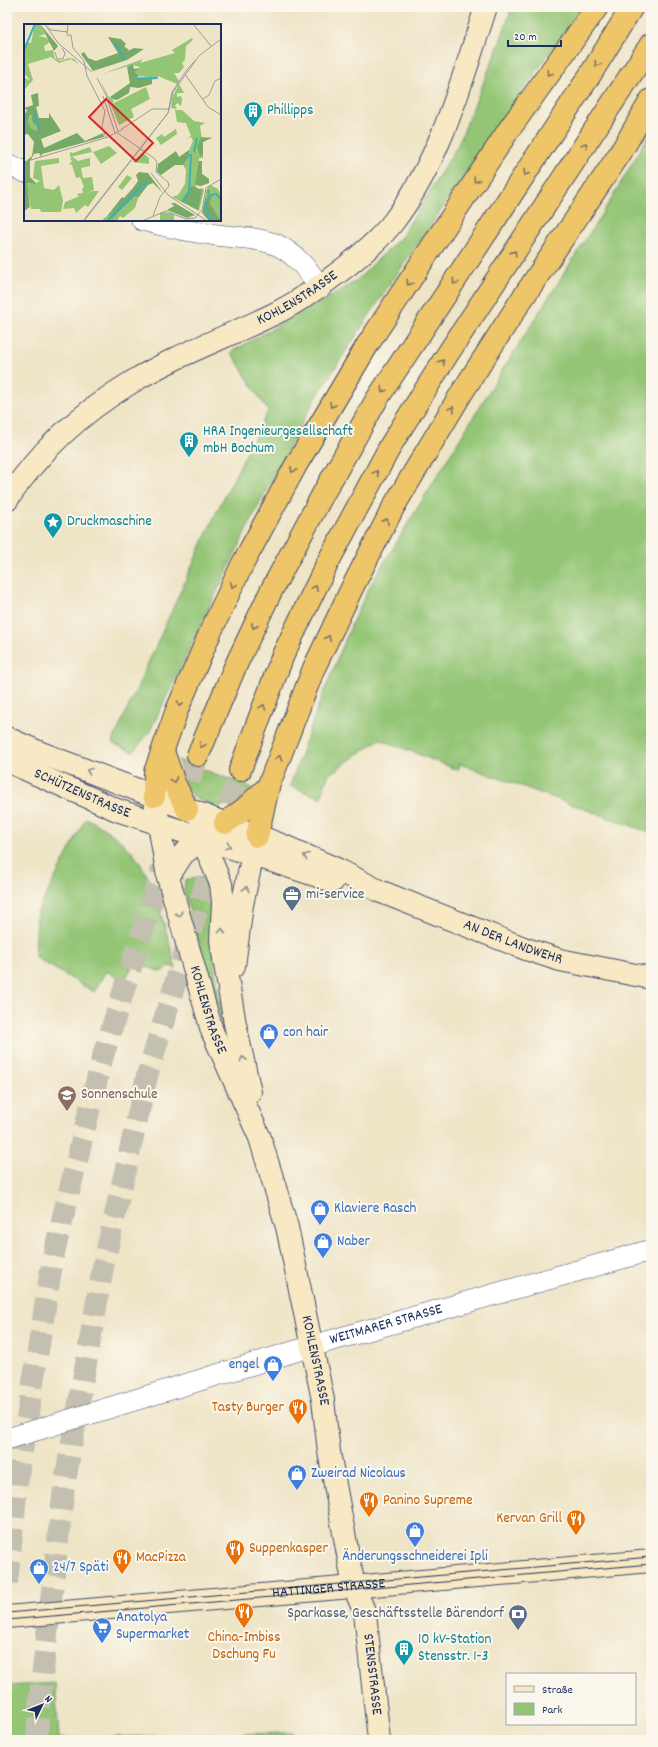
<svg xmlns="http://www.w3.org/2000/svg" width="658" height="1747" viewBox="0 0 658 1747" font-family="Dekko,sans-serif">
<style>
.green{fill:#93c575;stroke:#577a6a}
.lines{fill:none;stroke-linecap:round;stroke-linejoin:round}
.highway-tunnel{stroke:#c4c0b1;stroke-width:22;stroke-dasharray:22 11;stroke-linecap:butt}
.street-casing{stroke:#3b4a6e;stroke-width:22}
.secondary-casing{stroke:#3b4a6e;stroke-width:24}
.highway-casing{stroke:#3b4a6e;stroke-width:24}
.street{stroke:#fff;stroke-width:21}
.secondary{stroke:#f8e8c3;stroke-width:22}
.highway{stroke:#eec569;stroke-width:22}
.tram{stroke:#1b2f5e;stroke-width:1}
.oneway{stroke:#7a7263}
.oneway2{stroke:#8a8c90}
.labels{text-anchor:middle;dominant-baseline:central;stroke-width:4;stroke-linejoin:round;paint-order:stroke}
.culture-label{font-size:15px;fill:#0d838f;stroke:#fbf7ec;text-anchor:start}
.street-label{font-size:15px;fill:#1b2f5e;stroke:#fbf7ec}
.service-label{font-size:15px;fill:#4e5e75;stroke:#fbf7ec;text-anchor:start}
.shop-label{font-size:15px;fill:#366cbe;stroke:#fbf7ec;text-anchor:start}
.education-label{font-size:15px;fill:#785e54;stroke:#fbf7ec;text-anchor:start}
.food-label{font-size:15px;fill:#c56008;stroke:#fbf7ec;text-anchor:start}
.inset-river{fill:none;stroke:#3eafb7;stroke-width:2}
.inset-road{fill:none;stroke:#9a9c9c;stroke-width:1}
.view{fill:#d62828;fill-opacity:0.15;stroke:#d62828;stroke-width:2}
.inset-edge{fill:none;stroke:#1b2f5e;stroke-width:2}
</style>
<rect width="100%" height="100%" fill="#fbf7ec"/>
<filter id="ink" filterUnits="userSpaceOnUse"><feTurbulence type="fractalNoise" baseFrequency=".025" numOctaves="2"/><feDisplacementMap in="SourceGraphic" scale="8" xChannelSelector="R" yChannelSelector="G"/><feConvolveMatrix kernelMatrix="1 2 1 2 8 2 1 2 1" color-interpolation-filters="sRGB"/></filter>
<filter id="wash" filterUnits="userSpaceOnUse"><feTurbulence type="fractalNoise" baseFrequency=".012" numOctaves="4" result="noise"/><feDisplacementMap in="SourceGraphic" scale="16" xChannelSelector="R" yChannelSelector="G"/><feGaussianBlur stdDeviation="0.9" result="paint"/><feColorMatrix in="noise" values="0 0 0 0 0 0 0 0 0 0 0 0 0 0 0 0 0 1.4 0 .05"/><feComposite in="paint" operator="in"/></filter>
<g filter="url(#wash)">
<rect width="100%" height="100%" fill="#eee4c6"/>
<g class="green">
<path d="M512,7H581L386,290L313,402L258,506L149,733L133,752L112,743L215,515L268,411L231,352L355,282L401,237L458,145L500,42Z"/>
<path d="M651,131V833L460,764L458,770L380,739L328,775L321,798L290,786L317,709L353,621L372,582L498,377L612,198Z"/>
<path d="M178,760L253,788C236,802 222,813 200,800C195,797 189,793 186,787C182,779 181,769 178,760Z"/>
<path d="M86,818C101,826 116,836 128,848C155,874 166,933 176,969L170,966L161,972L135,962L124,981L106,971L94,992L35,957L37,913Z"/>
<path d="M214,876L215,968L219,997L225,1024V1029H224L184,891L185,880Z"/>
<path d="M55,1683L59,1738L293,1733L294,1740H7V1686Z"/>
</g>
</g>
<g filter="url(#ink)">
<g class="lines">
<g class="highway-tunnel">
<path d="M7,1583L18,1476L53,1257L102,1059L198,755"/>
<path d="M37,1740L39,1705L64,1487L103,1267L147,1076L240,770"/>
</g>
<defs>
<g id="street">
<path d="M7,164L25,172"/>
<path d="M142,220C167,227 192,232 217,235C237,238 258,237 277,245C296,254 308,271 321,287"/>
<path id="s1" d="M7,1439L312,1346L651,1250"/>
</g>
<g id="secondary">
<path id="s2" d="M7,500C39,451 82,412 132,382C178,354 230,336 278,312C303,299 325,283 347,266C364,252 381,238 394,221C441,159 462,80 486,7"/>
<path id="s3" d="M7,738L41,753L284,846L341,871L379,891L526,949L560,960L651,978"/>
<path id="s4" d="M7,761L117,810L333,881"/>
<path id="s5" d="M154,796L168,877L212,1031L260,1138L287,1227L323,1400L329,1452L354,1587L365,1613L379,1740"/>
<path d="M198,830L221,884L223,902L221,941L235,1024L250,1092"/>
<path d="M168,877L183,854L212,832"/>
<path d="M234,966L242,905L256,840"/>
<path id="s6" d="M7,1617L651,1561"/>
</g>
<g id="highway">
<path d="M163,751L174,783L187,809"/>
<path d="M198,755L235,667L271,591L323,494L377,399L590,75L632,7"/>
<path d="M240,770L283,655L328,562L392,443L447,355L651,44"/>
<path d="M154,796L155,772L177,710L210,633L242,565L296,465L368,344L508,131L597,7"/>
<path d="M225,823L243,810L268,787"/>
<path d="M257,836L268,787L314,668L352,588L394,506L461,394L520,302L621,152L651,100"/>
</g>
</defs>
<use href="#street" class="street-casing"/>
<use href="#secondary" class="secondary-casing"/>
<use href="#highway" class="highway-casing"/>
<use href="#street" class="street"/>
<use href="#secondary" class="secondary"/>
<use href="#highway" class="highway"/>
<g class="tram">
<path d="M7,1613L651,1557"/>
<path d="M7,1620L651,1564"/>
</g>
</g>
<defs><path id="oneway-chevron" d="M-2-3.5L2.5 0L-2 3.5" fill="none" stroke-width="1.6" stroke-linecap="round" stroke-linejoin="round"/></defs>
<g class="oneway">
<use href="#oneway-chevron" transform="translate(597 64) rotate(122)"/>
<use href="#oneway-chevron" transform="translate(549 73) rotate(126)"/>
<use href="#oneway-chevron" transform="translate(585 145) rotate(-57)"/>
<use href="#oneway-chevron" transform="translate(526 173) rotate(123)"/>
<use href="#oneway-chevron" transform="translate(476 180) rotate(123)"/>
<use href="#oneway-chevron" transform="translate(514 253) rotate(-57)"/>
<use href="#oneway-chevron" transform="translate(455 282) rotate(124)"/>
<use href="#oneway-chevron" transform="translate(409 283) rotate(124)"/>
<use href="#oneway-chevron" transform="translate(442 362) rotate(-58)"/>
<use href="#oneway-chevron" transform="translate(383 390) rotate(124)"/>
<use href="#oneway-chevron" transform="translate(332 405) rotate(121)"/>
<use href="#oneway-chevron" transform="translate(452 409) rotate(-59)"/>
<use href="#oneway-chevron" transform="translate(293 470) rotate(118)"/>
<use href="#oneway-chevron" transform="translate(376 473) rotate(-62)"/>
<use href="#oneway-chevron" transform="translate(386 521) rotate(-63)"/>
<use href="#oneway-chevron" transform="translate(233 585) rotate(115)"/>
<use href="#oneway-chevron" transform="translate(315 588) rotate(-64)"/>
<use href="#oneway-chevron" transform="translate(254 626) rotate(115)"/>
<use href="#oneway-chevron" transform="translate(328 638) rotate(-65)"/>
<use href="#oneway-chevron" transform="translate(180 704) rotate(113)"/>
<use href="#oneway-chevron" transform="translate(263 707) rotate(-69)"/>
<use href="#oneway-chevron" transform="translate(202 745) rotate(113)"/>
<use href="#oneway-chevron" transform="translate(279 758) rotate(-70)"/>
<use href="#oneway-chevron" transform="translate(174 780) rotate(69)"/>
</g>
<g class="oneway2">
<use href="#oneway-chevron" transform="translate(89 771) rotate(-159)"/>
<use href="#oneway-chevron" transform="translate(228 846) rotate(18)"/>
<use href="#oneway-chevron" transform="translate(306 856) rotate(-157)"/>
<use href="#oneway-chevron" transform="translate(246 889) rotate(-76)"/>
<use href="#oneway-chevron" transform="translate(179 914) rotate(74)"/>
<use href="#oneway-chevron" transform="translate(222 931) rotate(-87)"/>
<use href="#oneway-chevron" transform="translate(243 1059) rotate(-103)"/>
</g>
</g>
<defs>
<symbol id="building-pin" viewBox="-11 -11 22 30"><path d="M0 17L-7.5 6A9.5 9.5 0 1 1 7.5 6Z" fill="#0f9aa8" stroke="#fbf7ec"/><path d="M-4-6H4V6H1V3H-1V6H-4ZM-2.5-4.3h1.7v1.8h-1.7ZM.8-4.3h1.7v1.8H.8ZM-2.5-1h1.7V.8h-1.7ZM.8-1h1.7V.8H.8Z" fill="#fff"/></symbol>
<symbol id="sight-pin" viewBox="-11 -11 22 30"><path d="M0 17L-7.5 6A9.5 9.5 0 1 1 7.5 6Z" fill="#0f9aa8" stroke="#fbf7ec"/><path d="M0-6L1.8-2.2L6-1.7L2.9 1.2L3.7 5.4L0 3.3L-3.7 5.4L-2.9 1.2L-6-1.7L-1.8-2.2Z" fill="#fff"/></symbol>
<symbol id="office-pin" viewBox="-11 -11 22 30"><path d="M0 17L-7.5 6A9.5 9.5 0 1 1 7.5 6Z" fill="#5c6f8a" stroke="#fbf7ec"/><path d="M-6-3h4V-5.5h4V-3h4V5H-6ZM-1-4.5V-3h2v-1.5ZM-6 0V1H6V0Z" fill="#fff"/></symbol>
<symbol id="shop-pin" viewBox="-11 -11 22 30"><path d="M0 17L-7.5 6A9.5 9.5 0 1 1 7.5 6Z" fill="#3f7fe0" stroke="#fbf7ec"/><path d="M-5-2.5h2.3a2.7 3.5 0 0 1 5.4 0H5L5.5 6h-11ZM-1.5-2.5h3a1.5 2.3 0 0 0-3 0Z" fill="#fff"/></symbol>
<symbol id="school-pin" viewBox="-11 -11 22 30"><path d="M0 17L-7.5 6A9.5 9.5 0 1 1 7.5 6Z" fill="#8d6e63" stroke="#fbf7ec"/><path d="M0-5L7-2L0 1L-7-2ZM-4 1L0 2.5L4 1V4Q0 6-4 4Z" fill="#fff"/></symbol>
<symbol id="restaurant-pin" viewBox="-11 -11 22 30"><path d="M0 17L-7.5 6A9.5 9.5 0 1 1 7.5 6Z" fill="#e8710a" stroke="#fbf7ec"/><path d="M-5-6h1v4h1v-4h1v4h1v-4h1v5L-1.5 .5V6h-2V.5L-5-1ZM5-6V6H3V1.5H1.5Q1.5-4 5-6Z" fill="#fff"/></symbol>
<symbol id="bank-pin" viewBox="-11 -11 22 30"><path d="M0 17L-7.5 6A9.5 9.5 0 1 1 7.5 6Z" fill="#5c6f8a" stroke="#fbf7ec"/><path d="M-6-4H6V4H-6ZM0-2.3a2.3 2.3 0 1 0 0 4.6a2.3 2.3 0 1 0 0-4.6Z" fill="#fff"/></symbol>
<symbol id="supermarket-pin" viewBox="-11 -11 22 30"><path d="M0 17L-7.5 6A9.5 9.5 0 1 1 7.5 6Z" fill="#3f7fe0" stroke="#fbf7ec"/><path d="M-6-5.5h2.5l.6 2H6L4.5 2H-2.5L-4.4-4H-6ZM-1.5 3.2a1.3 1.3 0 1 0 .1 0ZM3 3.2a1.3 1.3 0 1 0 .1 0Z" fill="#fff"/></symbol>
</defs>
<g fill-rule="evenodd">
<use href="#building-pin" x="242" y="100" width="22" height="30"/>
<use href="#building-pin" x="178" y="430" width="22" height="30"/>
<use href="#sight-pin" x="42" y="511" width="22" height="30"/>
<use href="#office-pin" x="281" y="884" width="22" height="30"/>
<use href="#shop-pin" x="258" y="1022" width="22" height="30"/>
<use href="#school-pin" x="56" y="1084" width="22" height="30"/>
<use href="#shop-pin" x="309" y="1198" width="22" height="30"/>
<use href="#shop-pin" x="312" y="1231" width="22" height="30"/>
<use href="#shop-pin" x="262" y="1354" width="22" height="30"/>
<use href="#restaurant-pin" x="287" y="1397" width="22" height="30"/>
<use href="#shop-pin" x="286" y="1463" width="22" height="30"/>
<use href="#restaurant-pin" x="358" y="1490" width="22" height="30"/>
<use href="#restaurant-pin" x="565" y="1508" width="22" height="30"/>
<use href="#shop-pin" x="404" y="1520" width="22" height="30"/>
<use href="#restaurant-pin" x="224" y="1538" width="22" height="30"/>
<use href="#restaurant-pin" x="111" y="1547" width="22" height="30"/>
<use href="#shop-pin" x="28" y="1557" width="22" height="30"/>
<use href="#restaurant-pin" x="233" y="1601" width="22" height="30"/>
<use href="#bank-pin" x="507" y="1603" width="22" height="30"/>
<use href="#supermarket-pin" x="91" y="1616" width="22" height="30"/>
<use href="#building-pin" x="393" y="1638" width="22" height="30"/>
</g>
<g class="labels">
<g class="culture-label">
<text x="267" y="111">Phillipps</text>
<text x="203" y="432">HRA Ingenieurgesellschaft<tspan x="203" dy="17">mbH Bochum</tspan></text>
<text x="67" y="522">Druckmaschine</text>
<text x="418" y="1640">10 kV-Station<tspan x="418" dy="17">Stensstr. 1-3</tspan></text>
</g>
<g class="street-label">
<text stroke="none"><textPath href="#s2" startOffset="359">KOHLENSTRASSE</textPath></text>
<text stroke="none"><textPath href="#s4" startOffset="82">SCHÜTZENSTRASSE</textPath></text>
<text stroke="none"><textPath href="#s3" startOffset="546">AN DER LANDWEHR</textPath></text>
<text stroke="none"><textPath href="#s5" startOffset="221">KOHLENSTRASSE</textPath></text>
<text stroke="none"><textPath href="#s1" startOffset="396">WEITMARER STRASSE</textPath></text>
<text stroke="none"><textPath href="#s5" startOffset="589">KOHLENSTRASSE</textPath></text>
<text stroke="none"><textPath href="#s6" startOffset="323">HATTINGER STRASSE</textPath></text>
<text stroke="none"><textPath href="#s5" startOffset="909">STENSSTRASSE</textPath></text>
</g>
<g class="service-label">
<text x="306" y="895">mi-service</text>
<text x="504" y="1614" text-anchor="end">Sparkasse, Geschäftsstelle Bärendorf</text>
</g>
<g class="shop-label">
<text x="283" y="1033">con hair</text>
<text x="334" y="1209">Klaviere Rasch</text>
<text x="337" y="1242">Naber</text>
<text x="259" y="1365" text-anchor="end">engel</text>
<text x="311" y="1474">Zweirad Nicolaus</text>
<text x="415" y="1557" text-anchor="middle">Änderungsschneiderei Ipli</text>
<text x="53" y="1568">24/7 Späti</text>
<text x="116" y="1618">Anatolya<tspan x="116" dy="17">Supermarket</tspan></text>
</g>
<g class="education-label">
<text x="81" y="1095">Sonnenschule</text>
</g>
<g class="food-label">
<text x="284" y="1408" text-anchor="end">Tasty Burger</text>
<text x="383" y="1501">Panino Supreme</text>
<text x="562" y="1519" text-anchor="end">Kervan Grill</text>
<text x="249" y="1549">Suppenkasper</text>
<text x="136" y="1558">MacPizza</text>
<text x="244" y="1638" text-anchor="middle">China-Imbiss<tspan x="244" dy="17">Dschung Fu</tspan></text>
</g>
</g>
<g transform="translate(24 24)">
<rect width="197" height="197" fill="#eee4c6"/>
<path d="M11,0H16L21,10L15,12L23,14L26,18L20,22L21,27L29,26L31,35L37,37L45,34L50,35L55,41L47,35L35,39L27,33L4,40L9,56L0,66V62L3,60H0V54L6,56L0,49V23L3,18L7,19ZM168,14L169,16L162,22L161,36L158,39L160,43L155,49H150L155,57L153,60L134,52V55L114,56L111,55L112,53H124L115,52L111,48L116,43L108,41L78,50L119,35L116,39L151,29L148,26ZM76,55L84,72L90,77L88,80L122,63L126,75L107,85L110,93L95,101ZM155,60L160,69H153V73L157,72L158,76L157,82L153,79L151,82L153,85L147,84L148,74ZM151,86H158L170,97L181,99L176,102L178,115L188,113L179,118V134H175V137H178V150L185,155V159L176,162L172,161L173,166L178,164L180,166L175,187L148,173L154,171L161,160L162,146L159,141L166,132L165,126L169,117L167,113L161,115L167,112L165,107L162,99L153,98ZM8,90L10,98L13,102V107L7,104L4,97ZM152,105L153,110L137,121L132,114L138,110L140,113ZM85,122L93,129L77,140L69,128ZM66,123L68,128L46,133V128L49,129ZM119,129L125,134V140L108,138ZM49,133L54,137L69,133L66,134V142L57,144L59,154L68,153L70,166L55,173L53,170L59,169L58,165L60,163L56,153L52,154L48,141L45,142L48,141L45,140L48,137L46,134ZM35,134V139L17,142L20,164L30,166L35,161L39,177L37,188H17L16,185H7L3,162V159L11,160L16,157L9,154L11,137ZM103,151L108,154L98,166L94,163ZM186,161L194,165L197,172V197L186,179V173L181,174L182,169L186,171L187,168L183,165ZM69,167H75L64,183L61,181L52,189L50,184L39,185L41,178ZM111,171L114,174L111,184L99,194L96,192L93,197H77L93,183L94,189ZM139,188L150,190V197H136V189Z" fill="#93c575"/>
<path d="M16,0L34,22L30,27L25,17ZM84,13L97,15L102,20L100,22L105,26L102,28L110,24L120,25L103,36L69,47L57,30L60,28L64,34L72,37L94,29ZM109,40L110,45L116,44L111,48L115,52L111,55H128V60L115,64L106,63L105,69L93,76L88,75L86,73L106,59L103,43ZM14,69L15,82L12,83L15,94H25V89L37,107L17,115L20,124L53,109L61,117L79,109L80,113L18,130L17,133L15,129L10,130L6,137V153L12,159L16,157L11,160L3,159L6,183L0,187V139L8,132L10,118L4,110L0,111V92L3,86L0,84L9,81L7,71ZM7,90L9,99L13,102V107L7,104L4,97ZM177,113L188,114L179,118V131L176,132L173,123ZM165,126L166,132L159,141H151L137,151L133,148L134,140L152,127L155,133ZM175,137H178V150L185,155V159L176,162L171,160ZM115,148L124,149L139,169L129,159L124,161L114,174L111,172L88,195L86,194L94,183L85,192L84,191L98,173L100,174L109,164L114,157L112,151ZM168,162L178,166L174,186L157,177ZM183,165L186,166L187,171L182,169L181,174L188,172L186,179L197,197H185L178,189ZM147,179H151L171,191L163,194L143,186L150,182Z" fill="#76aa66" fill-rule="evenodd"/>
<path class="inset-river" d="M91,19L101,36M0,26L11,0M112,55L133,54M10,89L15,106M170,128L173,114M183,172L192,170L197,175M182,177L184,192L187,197M159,178L165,168L167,130M94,186L122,158M83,197L93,186"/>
<path class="inset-road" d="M21,0L34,19L68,48M44,0L43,11L45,12L47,10M169,0L187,22M23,3L27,6L44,8M47,11L49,24L60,37L63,52L81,87L78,103L82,114M31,28L33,35H39L41,29L38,24M161,50L184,83L197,91M73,54L82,71L94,107M79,72L91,109M179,75L185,71L191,57L197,54M98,105L128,85H146M92,108L130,134L133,138L132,148L144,158L145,162L136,173L129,192M0,138L84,113L99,105M127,149L144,171L183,197M59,197L144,89L149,68L172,36M60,197L144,89L148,68L162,47L176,31L197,15M118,197L142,187L162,195L171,194L178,186L182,164L197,155"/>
<path class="view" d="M82,75L129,119L112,137L65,93Z"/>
<rect width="197" height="197" class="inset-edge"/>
</g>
<rect width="658" height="1747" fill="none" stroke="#fbf7ec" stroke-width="24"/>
<rect x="506" y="1673" width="130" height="52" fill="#fbf7ec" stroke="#a1a7b3"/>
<rect x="514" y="1686" width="20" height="6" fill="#f8e8c3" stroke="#a1a7b3"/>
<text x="542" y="1693" font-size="12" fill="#1b2f5e">Straße</text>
<rect x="514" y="1703" width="20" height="12" fill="#93c575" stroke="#a1a7b3"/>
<text x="542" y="1713" font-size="12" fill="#1b2f5e">Park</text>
<g transform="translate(42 1705) rotate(47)" stroke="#fbf7ec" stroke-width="3" paint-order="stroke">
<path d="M0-3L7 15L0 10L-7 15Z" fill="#1b2f5e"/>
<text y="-6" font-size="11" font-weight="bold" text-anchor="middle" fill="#1b2f5e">N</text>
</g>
<path d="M508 40v6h53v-6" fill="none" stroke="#1b2f5e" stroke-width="2"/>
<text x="514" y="40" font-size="12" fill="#1b2f5e" stroke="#fbf7ec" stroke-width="3" paint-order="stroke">20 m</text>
</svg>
